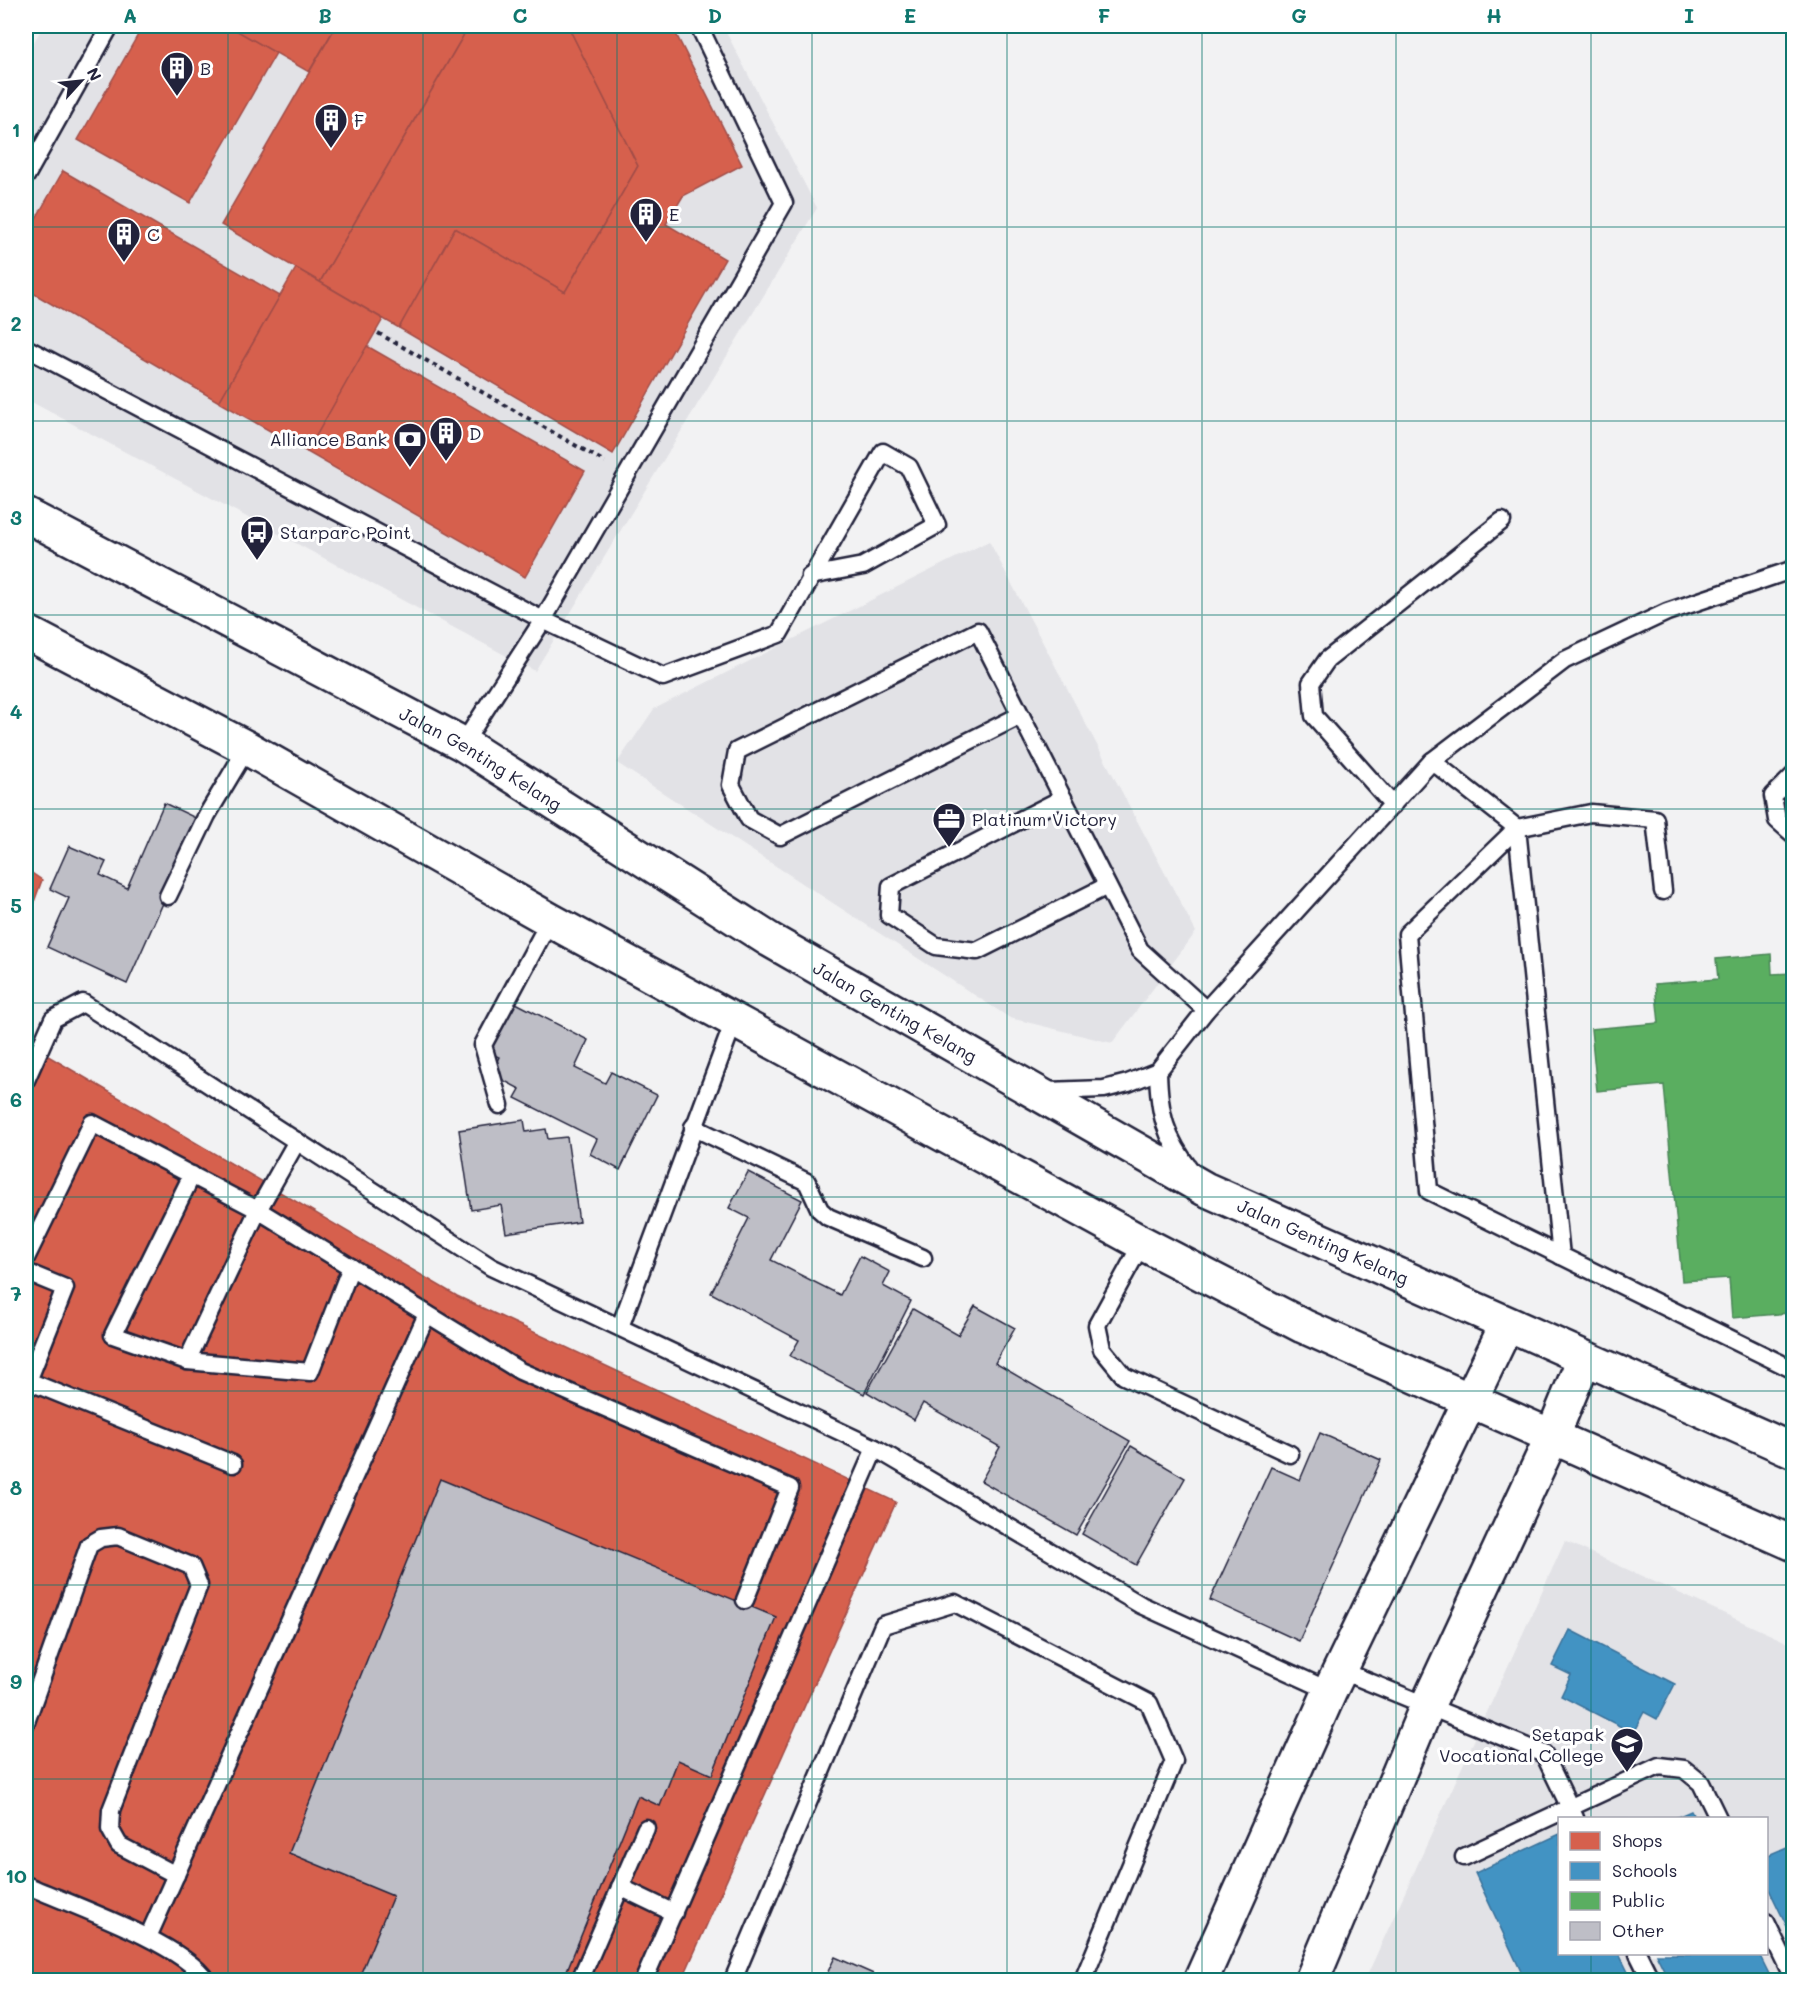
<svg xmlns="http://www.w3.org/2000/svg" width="1819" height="2006" viewBox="0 0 1819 2006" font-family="Mali,sans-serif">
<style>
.built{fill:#e2e2e6;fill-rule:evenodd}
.shops{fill:#d6604d;stroke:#a04d48;stroke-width:1.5}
.schools{fill:#4393c3;stroke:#39719a;stroke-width:1.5}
.public{fill:#5aae61;stroke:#498456;stroke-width:1.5}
.building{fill:#bebec6;stroke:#22223b;stroke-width:1.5}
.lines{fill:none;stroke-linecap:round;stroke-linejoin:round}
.lane-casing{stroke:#22223b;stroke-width:21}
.street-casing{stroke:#22223b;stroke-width:38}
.primary-casing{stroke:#22223b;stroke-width:38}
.path{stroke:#22223b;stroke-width:4;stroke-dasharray:4.5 4.5;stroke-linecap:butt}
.lane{stroke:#fff;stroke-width:16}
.street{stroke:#fff;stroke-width:33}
.primary{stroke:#fff;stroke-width:33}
.grid{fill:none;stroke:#0f766e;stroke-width:1.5;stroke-opacity:0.55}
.labels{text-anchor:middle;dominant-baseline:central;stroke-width:6;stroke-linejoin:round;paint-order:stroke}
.poi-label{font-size:18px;fill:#22223b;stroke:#fff;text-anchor:start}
.street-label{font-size:18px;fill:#22223b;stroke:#fff}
.neatline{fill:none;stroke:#0f766e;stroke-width:2}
.grid-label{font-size:20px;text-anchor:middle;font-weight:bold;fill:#0f766e}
</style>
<rect width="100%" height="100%" fill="#f2f2f3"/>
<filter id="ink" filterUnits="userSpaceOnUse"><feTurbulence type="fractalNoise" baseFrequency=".0167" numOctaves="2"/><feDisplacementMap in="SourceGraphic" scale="12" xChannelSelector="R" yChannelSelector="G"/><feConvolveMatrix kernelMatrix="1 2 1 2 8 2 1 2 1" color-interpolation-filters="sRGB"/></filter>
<g filter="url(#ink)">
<g class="built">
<path d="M43,26H723L817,208L535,671L26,399V56Z"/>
<path d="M989,541L1196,932L1112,1043L1010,1018L617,763L654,709Z"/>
<path d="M1565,1541L1793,1645V1980H1365ZM1560,1818H1766V1954H1560Z"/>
</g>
<g class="shops">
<path d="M143,26H229L276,53L190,203L78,140Z"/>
<path d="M229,26H329L334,29L309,72Z"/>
<path d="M336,26H469L320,282L221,225Z"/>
<path d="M469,26H568L638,166L565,292L455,228L399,328L320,282Z"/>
<path d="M568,26H672L742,165L683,196L666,224L725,259L613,454L399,328L455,228L565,292L638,166Z"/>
<path d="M63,171L280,296L219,402L26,289V236Z"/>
<path d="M296,268L383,319L307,452L219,402Z"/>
<path d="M367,346L585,471L525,577L307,452Z"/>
<path d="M26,869L42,880L26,924Z"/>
<path d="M26,1043L457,1296L896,1502L682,1980H26Z"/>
</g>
<g class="schools">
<path d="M1570,1630L1675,1684L1657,1719L1644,1712L1633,1733L1561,1696L1571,1675L1552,1666Z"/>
<path d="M1691,1811L1695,1818H1675Z"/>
<path d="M1560,1834V1954H1619L1632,1980H1525L1475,1873Z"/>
<path d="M1794,1844V1941L1766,1883V1856Z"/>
<path d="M1656,1954H1759L1772,1980H1669Z"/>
</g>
<path class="public" d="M1771,954L1772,974L1794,973V1272L1786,1273L1789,1313L1732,1318L1729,1278L1682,1281L1664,1085L1597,1091L1591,1029L1659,1023L1655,984L1718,979L1716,959Z"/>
<g class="building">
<path d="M164,803L200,820L127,984L47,947L69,898L50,889L69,846L106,862L100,875L127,888Z"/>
<path d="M510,1000L588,1040L575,1068L605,1083L611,1072L657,1095L620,1170L590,1154L597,1139L515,1098L520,1089L491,1074L499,1057L484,1050Z"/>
<path d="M524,1120L526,1132L546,1129L548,1139L567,1137L579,1222L506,1233L501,1205L471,1210L459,1130Z"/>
<path d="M748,1172L802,1200L771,1260L840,1295L860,1256L890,1272L883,1286L911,1301L864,1394L790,1356L799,1340L711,1293L749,1218L729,1208Z"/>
<path d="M975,1306L1015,1328L995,1363L1130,1441L1076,1535L981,1481L1000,1447L923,1403L914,1420L867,1392L913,1309L958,1335Z"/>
<path d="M1320,1433L1381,1460L1299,1641L1210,1600L1271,1467L1300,1480Z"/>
<path d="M1131,1446L1185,1478L1136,1565L1082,1534Z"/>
<path d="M440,1479L776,1617L712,1775L678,1760L660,1806L638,1796L563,1980H358L393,1896L289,1853Z"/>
<path d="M835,1957L887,1980H824Z"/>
</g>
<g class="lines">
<defs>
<g id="lane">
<path d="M26,176L110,26"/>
<path d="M26,348L543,620L663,677L779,634L883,452L909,467L937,525L863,566L810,576"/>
<path d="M1021,715L780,836L749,819L731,785L737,751L978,631L1140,950L1206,1010"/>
<path d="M463,744L543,620L784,203L699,26"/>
<path d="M1432,761L1517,828L1561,1256"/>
<path d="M1794,775L1773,796L1777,820L1794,835"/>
<path d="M1063,798L891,886L889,915L936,946L977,951L1107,886"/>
<path d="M1393,805L1314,716L1311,683L1327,660L1502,521"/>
<path d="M1663,891L1655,819L1591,813L1517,828L1407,934L1429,1191L1794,1370"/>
<path d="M168,896L207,815L247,748"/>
<path d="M1158,1071C1159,1114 1165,1138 1192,1172"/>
<path d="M26,1080L53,1019L83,1003L491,1267L875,1448L1141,1605L1330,1691"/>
<path d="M1047,1091L1104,1089L1128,1083L1158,1071L1206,1010L1432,761L1565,660L1667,612L1794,569"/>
<path d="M500,1105L483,1045L550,920"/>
<path d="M693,1127L807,1182L820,1210L828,1217L923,1258"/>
<path d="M192,1175L113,1335L187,1361L310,1372L351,1267"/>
<path d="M1142,1243L1097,1325L1102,1349L1124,1376L1290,1454"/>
<path d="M26,1258L92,1123L258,1210L520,1371L790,1488L745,1600"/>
<path d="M26,1272L65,1288L28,1381L233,1464"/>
<path d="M620,1327L734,1021"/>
<path d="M187,1361L258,1210L297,1141"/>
<path d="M1340,1670L1544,1754L1575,1818"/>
<path d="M26,1722L89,1545L101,1538L118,1536L191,1566L199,1585L111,1810L110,1829L119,1845L176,1875"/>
<path d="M1464,1857L1659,1766L1684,1769L1701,1783L1718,1818"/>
<path d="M26,1885C69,1904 182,1943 206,1980"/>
<path d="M620,1887L674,1913"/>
<path d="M1766,1922L1794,1980"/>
<path d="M148,1937L427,1314"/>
<path d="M1638,1954L1651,1980"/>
<path d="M580,1980L646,1828"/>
<path d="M644,1980L875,1448"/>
<path d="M733,1980L883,1625L955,1603L1149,1703L1174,1761L1083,1980"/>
</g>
<g id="street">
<path d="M1201,1980L1330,1691L1507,1324"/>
<path d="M1312,1980L1427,1706L1552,1437L1584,1359"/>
</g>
<g id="primary">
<path id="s1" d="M26,515L463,744L770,940L1205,1189L1794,1451"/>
<path d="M26,632L247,748L550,920L1142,1243L1303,1326L1794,1544"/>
</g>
</defs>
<use href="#lane" class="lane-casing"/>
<use href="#street" class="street-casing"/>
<use href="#primary" class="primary-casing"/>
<path class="path" d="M378,333L605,462"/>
<use href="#lane" class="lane"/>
<use href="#street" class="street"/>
<use href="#primary" class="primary"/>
</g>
</g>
<path class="grid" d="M228,26V1980M423,26V1980M617,26V1980M812,26V1980M1007,26V1980M1202,26V1980M1396,26V1980M1591,26V1818M26,227H1794M26,421H1794M26,615H1794M26,809H1794M26,1003H1794M26,1197H1794M26,1391H1794M26,1585H1794M26,1779H1794M1591,1954V1980"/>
<defs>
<symbol id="building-pin" viewBox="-11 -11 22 30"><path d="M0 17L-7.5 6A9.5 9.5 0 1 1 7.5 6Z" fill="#22223b" stroke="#fff"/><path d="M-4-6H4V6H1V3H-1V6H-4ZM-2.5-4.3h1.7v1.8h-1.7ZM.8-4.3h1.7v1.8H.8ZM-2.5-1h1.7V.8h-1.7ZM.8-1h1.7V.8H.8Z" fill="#fff"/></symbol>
<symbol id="bank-pin" viewBox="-11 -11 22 30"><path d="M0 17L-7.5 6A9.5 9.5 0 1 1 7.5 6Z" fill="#22223b" stroke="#fff"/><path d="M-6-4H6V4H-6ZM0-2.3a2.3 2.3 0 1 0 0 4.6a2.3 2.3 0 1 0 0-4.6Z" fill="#fff"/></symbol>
<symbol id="bus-pin" viewBox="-11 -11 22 30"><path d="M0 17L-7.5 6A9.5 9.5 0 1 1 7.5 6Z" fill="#22223b" stroke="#fff"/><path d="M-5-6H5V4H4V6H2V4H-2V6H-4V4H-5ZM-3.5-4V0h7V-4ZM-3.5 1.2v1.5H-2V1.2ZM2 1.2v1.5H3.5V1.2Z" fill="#fff"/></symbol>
<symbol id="office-pin" viewBox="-11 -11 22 30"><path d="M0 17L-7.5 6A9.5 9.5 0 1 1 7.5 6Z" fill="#22223b" stroke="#fff"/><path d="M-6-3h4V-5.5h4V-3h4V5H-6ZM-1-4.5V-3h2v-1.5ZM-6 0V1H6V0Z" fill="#fff"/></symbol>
<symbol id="school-pin" viewBox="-11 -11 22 30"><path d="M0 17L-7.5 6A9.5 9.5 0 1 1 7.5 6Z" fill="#22223b" stroke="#fff"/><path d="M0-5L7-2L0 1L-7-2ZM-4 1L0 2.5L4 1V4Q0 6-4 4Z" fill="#fff"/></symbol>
</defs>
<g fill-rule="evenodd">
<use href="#building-pin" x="158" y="49" width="38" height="52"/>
<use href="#building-pin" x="312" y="101" width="38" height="52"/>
<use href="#building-pin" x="627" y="195" width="38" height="52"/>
<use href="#building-pin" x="105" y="215" width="38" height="52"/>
<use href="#building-pin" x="427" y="414" width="38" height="52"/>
<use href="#bank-pin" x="391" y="420" width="38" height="52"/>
<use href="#bus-pin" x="238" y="513" width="38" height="52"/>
<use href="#office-pin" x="930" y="800" width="38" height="52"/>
<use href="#school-pin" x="1608" y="1725" width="38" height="52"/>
</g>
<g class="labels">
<g class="poi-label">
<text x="200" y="68">B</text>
<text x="354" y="120">F</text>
<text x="669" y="214">E</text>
<text x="147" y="234">C</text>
<text x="469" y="433">D</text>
<text x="387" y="439" text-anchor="end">Alliance Bank</text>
<text x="280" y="532">Starparc Point</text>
<text x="972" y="819">Platinum Victory</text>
<text x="1604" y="1734" text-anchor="end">Setapak<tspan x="1604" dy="21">Vocational College</tspan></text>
</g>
<g class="street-label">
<text stroke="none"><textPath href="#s1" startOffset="516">Jalan Genting Kelang</textPath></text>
<text stroke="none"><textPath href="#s1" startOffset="1002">Jalan Genting Kelang</textPath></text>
<text stroke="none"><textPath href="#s1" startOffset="1488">Jalan Genting Kelang</textPath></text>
</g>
</g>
<rect width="1819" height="2006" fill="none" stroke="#fff" stroke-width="66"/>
<rect x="1558" y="1817" width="210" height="138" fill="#ffffff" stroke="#a7a7b1" stroke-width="1.5"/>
<rect x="1570" y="1832" width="30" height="18" fill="#d6604d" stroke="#a7a7b1" stroke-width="1.5"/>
<text x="1612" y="1847" font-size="18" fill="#22223b">Shops</text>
<rect x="1570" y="1862" width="30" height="18" fill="#4393c3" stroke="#a7a7b1" stroke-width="1.5"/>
<text x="1612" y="1877" font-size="18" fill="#22223b">Schools</text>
<rect x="1570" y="1892" width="30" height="18" fill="#5aae61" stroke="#a7a7b1" stroke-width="1.5"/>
<text x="1612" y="1907" font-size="18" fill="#22223b">Public</text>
<rect x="1570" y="1922" width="30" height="18" fill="#bebec6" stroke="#a7a7b1" stroke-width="1.5"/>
<text x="1612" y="1937" font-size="18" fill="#22223b">Other</text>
<g transform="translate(81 81) rotate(63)" stroke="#ffffff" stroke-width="4.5" paint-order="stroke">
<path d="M0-4.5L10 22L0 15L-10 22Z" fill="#22223b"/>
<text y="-9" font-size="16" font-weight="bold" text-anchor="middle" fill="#22223b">N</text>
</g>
<rect x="33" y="33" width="1753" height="1940" class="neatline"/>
<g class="grid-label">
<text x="130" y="23">A</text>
<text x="325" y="23">B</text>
<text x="520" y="23">C</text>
<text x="715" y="23">D</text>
<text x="910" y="23">E</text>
<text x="1104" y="23">F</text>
<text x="1299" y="23">G</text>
<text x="1494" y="23">H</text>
<text x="1689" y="23">I</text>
<text x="16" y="137">1</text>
<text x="16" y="331">2</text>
<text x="16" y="525">3</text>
<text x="16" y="719">4</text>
<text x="16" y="913">5</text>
<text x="16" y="1107">6</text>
<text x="16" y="1301">7</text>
<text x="16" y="1495">8</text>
<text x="16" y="1689">9</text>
<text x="16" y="1883">10</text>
</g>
</svg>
